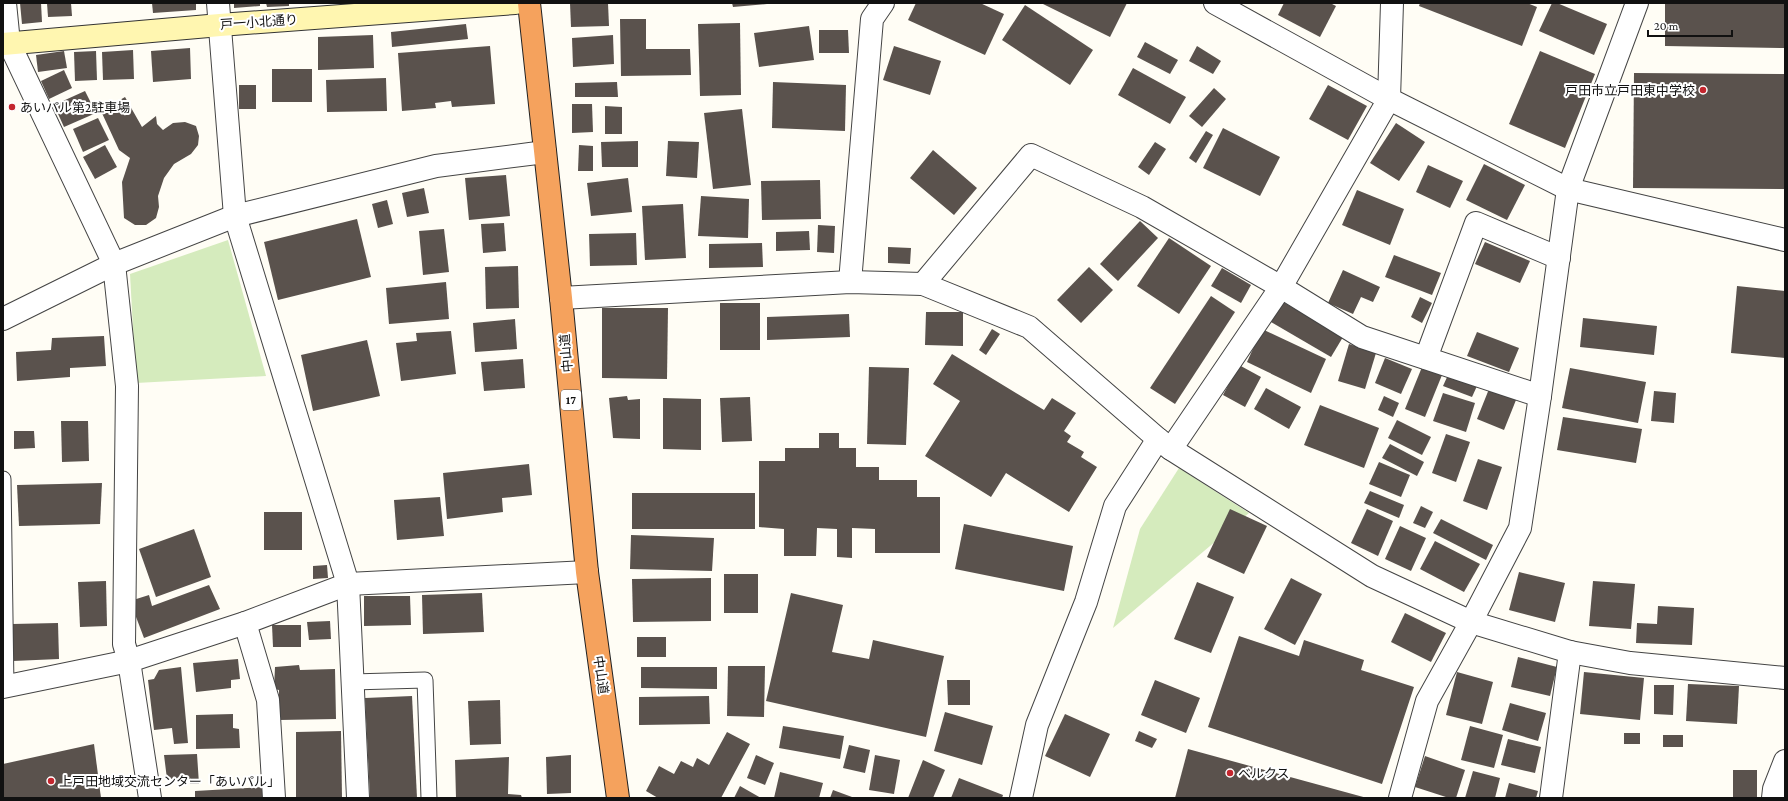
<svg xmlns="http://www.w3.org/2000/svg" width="1788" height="801" viewBox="0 0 1788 801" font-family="'Crimson Pro','Noto Sans JP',serif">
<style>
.green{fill:#d5ebbd}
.building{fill:#5a524d}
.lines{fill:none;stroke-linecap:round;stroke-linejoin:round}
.lane-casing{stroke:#444;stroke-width:17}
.street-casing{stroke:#444;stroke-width:24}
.secondary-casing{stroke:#333;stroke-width:24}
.highway-casing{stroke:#222;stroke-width:24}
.lane{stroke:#fff;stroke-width:15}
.street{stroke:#fff;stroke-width:22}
.secondary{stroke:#fff6b0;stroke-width:22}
.highway{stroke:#f5a25d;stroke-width:22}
.poi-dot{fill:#c4262e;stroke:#fff;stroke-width:1.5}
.labels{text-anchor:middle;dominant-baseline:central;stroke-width:4;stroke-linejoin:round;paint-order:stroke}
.shield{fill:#fff;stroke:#585858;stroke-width:1}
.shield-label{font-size:12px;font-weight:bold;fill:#111}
.street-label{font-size:13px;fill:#111;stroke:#fff}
.poi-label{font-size:13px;fill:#111;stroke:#fff;text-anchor:start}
</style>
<rect width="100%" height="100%" fill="#fffdf5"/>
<g class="green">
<path d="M228,240L266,376L136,383L130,274Z"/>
<path d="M1179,468L1249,513L1113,628L1140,529Z"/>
</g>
<g class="building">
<path d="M20,3H41L42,22L22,24Z"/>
<path d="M47,3H71L72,16L48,17Z"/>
<path d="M152,3H196V10L153,13Z"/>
<path d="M234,3H260V6L234,8Z"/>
<path d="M266,3H289V6L267,7Z"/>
<path d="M570,3H608L609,26L571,27Z"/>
<path d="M732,3H767V4L733,7Z"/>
<path d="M916,3H980L1004,14L985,55L908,20Z"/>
<path d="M1041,3H1127L1110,37Z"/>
<path d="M1284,3H1330L1336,6L1320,37L1278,15Z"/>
<path d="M1420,3H1527L1537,7L1522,46L1419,6Z"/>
<path d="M1552,3H1557L1607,24L1594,55L1539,31Z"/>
<path d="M1665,3H1785V48L1665,46Z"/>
<path d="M1025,5L1093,50L1070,85L1002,40Z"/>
<path d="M620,19H646V49H690L691,75L621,76Z"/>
<path d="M740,23L741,95L700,96L698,24Z"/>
<path d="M466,24L468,39L392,47L391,32Z"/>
<path d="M809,26L814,60L759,67L754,33Z"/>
<path d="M819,30H848L849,53H819Z"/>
<path d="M373,35L374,68L318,70V37Z"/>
<path d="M613,35L614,64L573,67L572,38Z"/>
<path d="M1145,42L1178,60L1170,74L1137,57Z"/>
<path d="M490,46L495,104L452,107L451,101L435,103L436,108L402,111L398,53Z"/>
<path d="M894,46L941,61L930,95L883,80Z"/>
<path d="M1197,46L1221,61L1213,74L1189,61Z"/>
<path d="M190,48L191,79L153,82L151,51Z"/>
<path d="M133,50L134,79L103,80L102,52Z"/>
<path d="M64,51L67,68L38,72L36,55Z"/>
<path d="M96,51L97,80L75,81L74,52Z"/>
<path d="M1540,51L1595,74L1565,148L1509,124Z"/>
<path d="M1133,68L1186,97L1170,124L1118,95Z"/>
<rect x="272" y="69" width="40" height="33"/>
<path d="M64,70L72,88L49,99L41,81Z"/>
<path d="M1634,73L1785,74V189L1633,188Z"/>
<path d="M386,78L387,111L327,112L326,80Z"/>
<path d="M617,82L618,97H575V83Z"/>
<path d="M773,82L846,85L845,131L772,128Z"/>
<rect x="239" y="85" width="17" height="24"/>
<path d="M1328,85L1367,106L1348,140L1309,119Z"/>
<path d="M1214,88L1226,99L1202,127L1189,116Z"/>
<path d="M85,91L96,113L64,127L54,105Z"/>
<path d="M125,97L142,127L156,116L157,124L163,130L173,123L185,122L196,126L199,136L198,145L191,154L174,164L164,178L158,196L159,207L156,218L146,225H135L124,218L122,182L130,158L119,150L101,111Z"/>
<path d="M572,104H592L593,132L572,133Z"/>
<path d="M605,106L622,107V134H605Z"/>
<path d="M742,109L751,185L713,189L704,113Z"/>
<path d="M98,118L109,140L83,152L73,129Z"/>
<path d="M1396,123L1425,142L1399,181L1370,163Z"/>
<path d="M1223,128L1280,157L1260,196L1203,168Z"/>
<path d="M1206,131L1213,135L1196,163L1189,158Z"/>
<path d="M638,141V167H602L601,142Z"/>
<path d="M668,141L699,142L697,178L666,176Z"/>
<path d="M1155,142L1166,149L1149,175L1138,167Z"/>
<path d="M105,145L117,167L95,179L83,157Z"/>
<path d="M579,145L593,146V171H578Z"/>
<path d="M933,150L977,188L954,215L910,178Z"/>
<path d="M1484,164L1525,185L1507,220L1466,200Z"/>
<path d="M1428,165L1463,181L1450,208L1416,192Z"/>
<path d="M506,175L510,216L469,220L465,178Z"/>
<path d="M628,178L632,212L591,216L587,183Z"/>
<path d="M820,180L821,219L762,220L761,181Z"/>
<path d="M424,188L429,213L407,217L402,193Z"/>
<path d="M1357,190L1404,209L1390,245L1342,225Z"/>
<path d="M701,196L749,199L748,238L698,236Z"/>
<path d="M387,200L393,224L378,228L372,204Z"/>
<path d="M683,204L686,258L645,260L642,206Z"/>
<path d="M357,219L371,277L278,300L264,242Z"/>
<path d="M1140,221L1158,238L1118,281L1100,264Z"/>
<path d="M504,223L506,251L483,253L481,224Z"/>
<path d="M818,225L835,226L834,253L817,252Z"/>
<path d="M444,229L449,272L423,275L419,231Z"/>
<path d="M809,231L810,250L776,251V232Z"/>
<path d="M636,233L637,265L590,266L589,234Z"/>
<path d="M1169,238L1211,266L1179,314L1137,286Z"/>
<path d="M1485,242L1530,261L1520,283L1475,264Z"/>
<path d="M762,243L763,267L709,268V244Z"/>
<path d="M888,247L911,248L910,264L888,263Z"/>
<path d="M1394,255L1441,273L1432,295L1385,277Z"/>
<path d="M518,266L519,308L486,309L485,267Z"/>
<path d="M1089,267L1113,290L1081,323L1057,300Z"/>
<path d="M1222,268L1251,285L1241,303L1211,286Z"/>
<path d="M1343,270L1380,287L1373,302L1361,297L1353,314L1328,303Z"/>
<path d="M446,282L449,319L389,324L386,288Z"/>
<path d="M1737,286L1785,291V358L1731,353Z"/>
<path d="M1211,296L1235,312L1175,404L1150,388Z"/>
<path d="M1420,297L1432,303L1422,323L1411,317Z"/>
<path d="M1283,302L1343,337L1331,357L1271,322Z"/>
<rect x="720" y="303" width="40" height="47"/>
<path d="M602,308H668L667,379L602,378Z"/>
<path d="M926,312H963V346L925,345Z"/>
<path d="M849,314L850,337L767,340V317Z"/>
<path d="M1583,318L1657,326L1654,355L1580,347Z"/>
<path d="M515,319L517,349L475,352L473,323Z"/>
<path d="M992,329L1000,334L986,355L979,350Z"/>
<path d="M1262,329L1326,359L1311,393L1247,362Z"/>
<path d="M451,331L456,374L401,381L396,343L417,341L416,333Z"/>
<path d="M1477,332L1519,348L1509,372L1467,356Z"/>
<path d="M104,336L106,366L70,368V377L17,381L16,352L51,350L52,338Z"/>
<path d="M367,340L380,396L313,411L301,355Z"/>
<path d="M1349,344L1376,353L1365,389L1338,381Z"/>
<path d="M952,354L1044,410L1052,398L1076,413L1064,431L1071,436L1067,442L1084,452L1081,457L1097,467L1069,512L1006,473L991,497L925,456L960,401L933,384Z"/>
<path d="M1385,358L1412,369L1401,394L1375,383Z"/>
<path d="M523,359L525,388L484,391L481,362Z"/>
<path d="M1239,365L1261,377L1245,407L1223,395Z"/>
<path d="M869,367L909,368L906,445L867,444Z"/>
<path d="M1422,367L1442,375L1425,417L1405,409Z"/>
<path d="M1570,368L1646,382L1638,423L1562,408Z"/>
<path d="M1448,375L1477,386L1472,397L1443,386Z"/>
<path d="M1266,388L1301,407L1289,429L1254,409Z"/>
<path d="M1489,389L1516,400L1504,430L1477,419Z"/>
<path d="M1654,391L1676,393L1674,423L1651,421Z"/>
<path d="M1443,393L1475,403L1466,432L1433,421Z"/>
<path d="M627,396L628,400L640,399V439L613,438L609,398Z"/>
<path d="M1384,396L1399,403L1393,417L1378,410Z"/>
<path d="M750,397L752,441L722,442L720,398Z"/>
<path d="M663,398L701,399V450L663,449Z"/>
<path d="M1320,405L1379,428L1364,468L1304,445Z"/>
<path d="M1563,417L1642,429L1636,463L1557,450Z"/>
<path d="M1397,420L1431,437L1422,455L1388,438Z"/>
<path d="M61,421H88L89,461L62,462Z"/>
<path d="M14,431H34L35,448L14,449Z"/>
<path d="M819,433H839V448H856V467H879V480H917V497H940V553H875V529L852,528V558L837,557V529L817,528L816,556H784V529L759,527V461H785V448H819Z"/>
<path d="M1446,434L1470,442L1456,482L1432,473Z"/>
<path d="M1390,444L1424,462L1417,476L1382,458Z"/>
<path d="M1478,459L1502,467L1487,510L1463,501Z"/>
<path d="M1379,462L1410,475L1401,497L1369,484Z"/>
<path d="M529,464L532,495L502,498L503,512L447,519L443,473Z"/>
<path d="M102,483L100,524L19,526L17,485Z"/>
<path d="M1370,491L1404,505L1399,518L1364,503Z"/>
<rect x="632" y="493" width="123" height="36"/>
<path d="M440,497L444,536L397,540L394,500Z"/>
<path d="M1421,506L1433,512L1425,528L1413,523Z"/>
<path d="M1230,509L1267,526L1244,574L1207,557Z"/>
<path d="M1367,509L1393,521L1378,556L1351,543Z"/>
<rect x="264" y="512" width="38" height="38"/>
<path d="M1441,519L1493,545L1486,560L1433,533Z"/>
<path d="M964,524L1073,546L1064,591L955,569Z"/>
<path d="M1400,526L1426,538L1411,571L1385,559Z"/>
<path d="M194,529L211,577L156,597L139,549Z"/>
<path d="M631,535L714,538L712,571L630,569Z"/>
<path d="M1435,541L1480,564L1464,592L1420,569Z"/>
<path d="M327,565L328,578L313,579V566Z"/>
<path d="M1519,572L1565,583L1555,622L1509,610Z"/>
<rect x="724" y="574" width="34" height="39"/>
<path d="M711,578V621L633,622L632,579Z"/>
<path d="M1291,578L1322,594L1295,645L1264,629Z"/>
<path d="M106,581L107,626L80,627L78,582Z"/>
<path d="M1593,581L1635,584L1631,629L1589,626Z"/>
<path d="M1197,582L1234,597L1211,653L1174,639Z"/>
<path d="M209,585L220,609L144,638L130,601L149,595L152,606Z"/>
<path d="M482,593L484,632L423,634L422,595Z"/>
<path d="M791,593L843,605L832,652L869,659L873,640L944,656L926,737L766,701Z"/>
<path d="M364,596H410L411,625L364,626Z"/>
<path d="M1658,606L1694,608L1692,645L1636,643L1637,623L1657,624Z"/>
<path d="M1405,613L1446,633L1431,662L1391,642Z"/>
<path d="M330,621L331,639L309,640L307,622Z"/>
<path d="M58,623L59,659L13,661L12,624Z"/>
<path d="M272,625H301V647H273Z"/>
<path d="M1239,636L1299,656L1304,640L1364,660L1361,670L1414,687L1382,784L1208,727Z"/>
<rect x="637" y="637" width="29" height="20"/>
<path d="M1518,657L1557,667L1550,696L1511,687Z"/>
<path d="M238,659L240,679L231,680V688L196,692L193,663Z"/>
<path d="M299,665L300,670L335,669L336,719L279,720V690L274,689L275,667Z"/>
<path d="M728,666H765L764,717L727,716Z"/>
<path d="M181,667L188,743L174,744L172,728L154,730L148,680L154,679L159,670Z"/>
<path d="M641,667H717V689L641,688Z"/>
<path d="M1457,672L1493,682L1482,724L1446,715Z"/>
<path d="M1584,672L1644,678L1640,720L1580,714Z"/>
<path d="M947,680H970V705H948Z"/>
<path d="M1155,680L1200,698L1186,733L1141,715Z"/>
<path d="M1688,684L1739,686L1737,724L1686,721Z"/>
<path d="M1654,685H1674L1673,715L1654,714Z"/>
<path d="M412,696L417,798H370L365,698Z"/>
<path d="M709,696L710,724L639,725V697Z"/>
<path d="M500,700L501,744L470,745L468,701Z"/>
<path d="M1510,703L1546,713L1538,741L1502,730Z"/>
<path d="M945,712L993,726L982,765L934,751Z"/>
<path d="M233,714V728L239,729L240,748L196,749V715Z"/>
<path d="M1065,714L1110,734L1090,777L1045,756Z"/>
<path d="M783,726L844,736L840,759L779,748Z"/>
<path d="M1470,726L1503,735L1494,768L1461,760Z"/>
<path d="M341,731L342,798H296V732Z"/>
<path d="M1139,731L1157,739L1152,748L1135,741Z"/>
<path d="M727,732L750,744L721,798H658L646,791L659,766L674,774L681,761L693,767L697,758L709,765Z"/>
<rect x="1624" y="733" width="16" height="11"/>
<rect x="1663" y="735" width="20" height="12"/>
<path d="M1508,739L1541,747L1535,773L1501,765Z"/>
<path d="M94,744L101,798H3V764Z"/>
<path d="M849,745L870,750L865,773L843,768Z"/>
<path d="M1188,749L1367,798H1175Z"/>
<path d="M197,754L199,784H190L189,778L167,779L164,755Z"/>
<path d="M571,755V793L547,794L546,757Z"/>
<path d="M756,755L774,763L765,785L747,778Z"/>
<path d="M875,755L900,760L894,794L869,790Z"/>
<path d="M1425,756L1465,770L1456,798H1449L1415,787Z"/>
<path d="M509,757L508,794L521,795L522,798H456L455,760Z"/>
<path d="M923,760L945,770L933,798H908Z"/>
<rect x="1733" y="770" width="24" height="28"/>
<path d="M1473,771L1500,778L1495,798H1465Z"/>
<path d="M780,772L823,783L819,798H774Z"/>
<path d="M959,778L1003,795L1002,798H951Z"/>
<path d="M1509,783L1538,791L1536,798H1505Z"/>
<path d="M740,786L761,798H734Z"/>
<path d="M264,787V798H195V791Z"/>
<path d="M833,790L852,797V798H830Z"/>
</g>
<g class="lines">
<defs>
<g id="lane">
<path d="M3,479L6,687"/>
<path d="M352,682L425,680L429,798"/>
</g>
<g id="street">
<path d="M5,3L9,43L114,264L127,386L124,644L129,661L150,798"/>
<path d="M218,3L235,216L348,584L358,798"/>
<path d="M1215,3L1389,99L1568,189L1785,240"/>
<path d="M850,282L872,19L883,3"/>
<path d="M923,284L1031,155L1142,207L1281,287L1362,337L1540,396"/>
<path d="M561,298L850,282L923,284L1029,327L1158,439L1171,449L1372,576L1471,622L1570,652L1630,663L1785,678"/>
<path d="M3,319L114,264L235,216L436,166L545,152"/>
<path d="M1426,358L1476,223L1559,258"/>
<path d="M1171,449L1281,287L1389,99L1392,3"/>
<path d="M245,623L268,700L274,798"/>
<path d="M3,687L129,661L245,623L348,584L587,572"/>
<path d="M1021,798L1037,725L1086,602L1115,506L1158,439"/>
<path d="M1400,798L1427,701L1471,622L1520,528L1540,396L1568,189L1637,3"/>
<path d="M1551,798L1570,652"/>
<path d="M1773,798L1774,789L1785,761"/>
</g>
<path id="secondary" d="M3,44L220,25L515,3"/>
<path id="highway" d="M529,3L561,298L587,572L618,798"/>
</defs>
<use href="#lane" class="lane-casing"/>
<use href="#street" class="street-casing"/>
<use href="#secondary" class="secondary-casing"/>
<use href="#highway" class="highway-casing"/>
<use href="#lane" class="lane"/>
<use href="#street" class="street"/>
<use href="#secondary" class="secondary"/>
<use href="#highway" class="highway"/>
</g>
<g class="poi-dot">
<circle cx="1703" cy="90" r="4"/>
<circle cx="12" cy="107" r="4"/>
<circle cx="1230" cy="773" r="4"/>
<circle cx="51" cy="781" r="4"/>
</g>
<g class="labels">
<rect class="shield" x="561" y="390" width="20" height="20" rx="3"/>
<g class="shield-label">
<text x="571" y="400">17</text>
</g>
<g class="street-label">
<text transform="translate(259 22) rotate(-4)">戸一小北通り</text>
<text transform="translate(566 353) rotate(-95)">中山道</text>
<text transform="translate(601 675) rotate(82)">中山道</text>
</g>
<g class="poi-label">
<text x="1695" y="90" text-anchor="end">戸田市立戸田東中学校</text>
<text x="20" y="107">あいパル第2駐車場</text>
<text x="1238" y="773">ベルクス</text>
<text x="59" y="781">上戸田地域交流センター「あいパル」</text>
</g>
</g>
<rect width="1788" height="801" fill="none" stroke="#111111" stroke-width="8"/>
<path d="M1648 30v6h84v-6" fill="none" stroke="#111111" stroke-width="2"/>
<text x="1654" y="30" font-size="12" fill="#111111" stroke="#ffffff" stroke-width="3" paint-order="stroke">20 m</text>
</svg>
